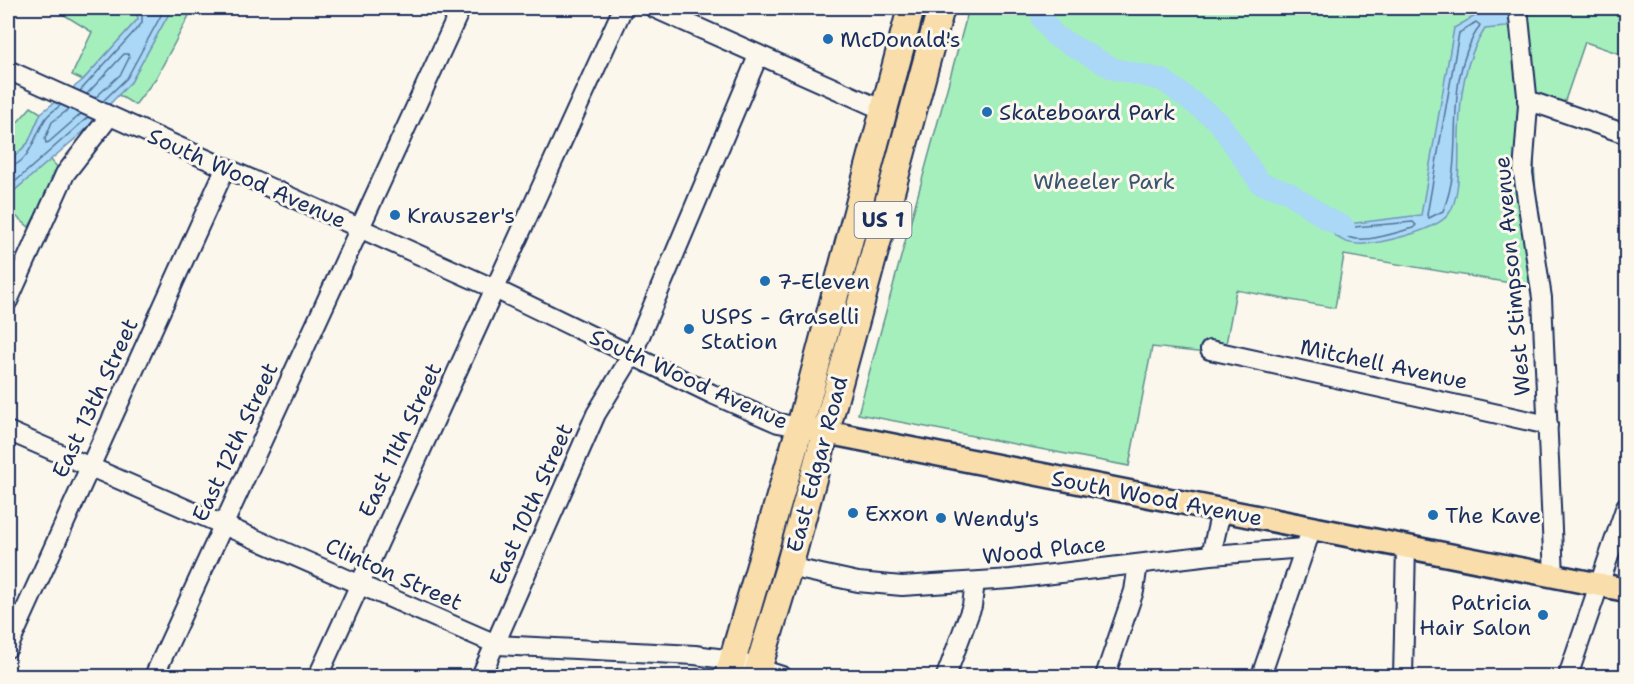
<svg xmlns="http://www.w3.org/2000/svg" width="1634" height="684" viewBox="0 0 1634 684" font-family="'Shantell Sans',sans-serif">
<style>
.green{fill:#a5efbd;stroke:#608f8e;stroke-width:1.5}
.water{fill:#aad8f6;stroke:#7194b9;stroke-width:1.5}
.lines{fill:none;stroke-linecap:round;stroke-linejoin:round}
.shore{stroke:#54739b;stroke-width:1.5}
.river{stroke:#aad8f6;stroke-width:22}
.minor-casing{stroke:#1b2f5e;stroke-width:22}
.major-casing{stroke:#1b2f5e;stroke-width:27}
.highway-casing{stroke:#1b2f5e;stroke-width:30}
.minor{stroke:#fbf7ec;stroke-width:18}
.major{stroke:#f9deab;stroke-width:22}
.highway{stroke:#f9deab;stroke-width:26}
.poi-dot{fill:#1f6fb2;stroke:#fbf7ec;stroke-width:2}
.labels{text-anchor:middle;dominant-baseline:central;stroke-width:6;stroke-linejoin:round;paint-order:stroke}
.shield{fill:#fbf7ec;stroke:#5e6b89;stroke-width:1.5}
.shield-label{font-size:21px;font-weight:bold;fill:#1b2f5e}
.poi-label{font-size:22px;fill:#1b2f5e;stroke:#fbf7ec;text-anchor:start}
.street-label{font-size:22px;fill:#1b2f5e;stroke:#fbf7ec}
.park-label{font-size:22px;fill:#375571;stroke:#fbf7ec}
</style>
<rect width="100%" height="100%" fill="#fbf7ec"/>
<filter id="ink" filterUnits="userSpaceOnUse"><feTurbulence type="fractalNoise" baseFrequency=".0167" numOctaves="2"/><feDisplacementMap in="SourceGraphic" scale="12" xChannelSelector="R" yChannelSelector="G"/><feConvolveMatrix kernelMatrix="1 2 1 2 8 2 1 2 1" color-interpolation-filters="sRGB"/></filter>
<g filter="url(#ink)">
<g class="green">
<path d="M53,8H136L138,19L83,80L72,75L92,32Z"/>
<path d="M172,8H193L156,78L135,105L117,94L131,82Z"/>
<path d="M969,8H1502L1503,27L1536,8H1626V56L1585,42L1559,118L1531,110L1541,288L1344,255L1335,308L1236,290L1224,355L1152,347L1129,466L858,414Z"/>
<path d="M31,107L41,113L28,143L8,163V133Z"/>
<path d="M50,159L60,170L29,227L12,213L8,216V196Z"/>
</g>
<g class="water">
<path d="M136,8H172L131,82L83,132L8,196V163L28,143L41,113L83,80L138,19Z"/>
<path d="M1489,8H1536L1505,27L1485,29C1464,60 1460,96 1459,134C1458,156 1462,197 1448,215C1435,230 1399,238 1380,242C1346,249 1334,240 1317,212L1348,224L1421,215L1454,28Z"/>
</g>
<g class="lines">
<g class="shore">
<path d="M1476,22L1480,25C1439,89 1468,150 1443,211L1429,218L1427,215L1459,33Z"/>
<path d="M80,91L142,23V8"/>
<path d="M87,94L124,54H128L129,58L121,74L95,98"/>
<path d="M103,101L127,78L165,8"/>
<path d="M69,109L52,122L45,139L46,143L49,142L81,114"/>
<path d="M8,167C30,164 35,134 46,118C49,113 56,109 61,105"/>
<path d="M8,188L88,117"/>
<path d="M1413,222L1416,225L1413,228C1394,233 1356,248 1340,232L1342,228Z"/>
</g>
<path class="river" d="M1040,8L1043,20L1055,36L1114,69L1163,80L1219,122L1260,183L1288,192L1327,219L1344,227"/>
<defs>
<g id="minor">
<path d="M654,8L883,110"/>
<path d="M1518,8L1528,105L1523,173L1542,298L1554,576"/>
<path d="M8,70L495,289L712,394L778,423L800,427"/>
<path d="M1527,100L1626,134"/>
<path d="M8,301L65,174L109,117"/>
<path d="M1210,350L1548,425"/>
<path d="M8,431L498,645L695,655L732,660L782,676"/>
<path d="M1211,555L1221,511"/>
<path d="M789,567L858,582L902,586L1011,579L1211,555L1305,548"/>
<path d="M8,648L226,167"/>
<path d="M154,676L461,8"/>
<path d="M318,676L623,8"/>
<path d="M481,676L596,414L632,355L758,56"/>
<path d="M946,676L972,606L975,582"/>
<path d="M1105,676L1134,591L1138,564"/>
<path d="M1261,676L1308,539"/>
<path d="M1403,676L1406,547"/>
<path d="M1568,676L1626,506"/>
</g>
<path id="major" d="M810,429L1626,590"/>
<g id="highway">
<path d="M728,676L800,427L911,8"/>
<path d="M756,676L789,567L941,8"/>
</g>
</defs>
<use href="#minor" class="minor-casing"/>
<use href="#major" class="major-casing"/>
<use href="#highway" class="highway-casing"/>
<use href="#minor" class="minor"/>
<use href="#major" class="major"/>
<use href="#highway" class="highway"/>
</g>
</g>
<g class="poi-dot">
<circle cx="828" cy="39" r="6"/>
<circle cx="987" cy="112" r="6"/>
<circle cx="395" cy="215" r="6"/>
<circle cx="765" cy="281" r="6"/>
<circle cx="689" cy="329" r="6"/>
<circle cx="853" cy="513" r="6"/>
<circle cx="1433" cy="515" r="6"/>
<circle cx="941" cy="518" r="6"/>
<circle cx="1543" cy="615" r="6"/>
</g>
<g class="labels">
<rect class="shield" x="854.5" y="202" width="57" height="36" rx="4.5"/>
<g class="shield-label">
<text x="883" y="220">US 1</text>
</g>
<g class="poi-label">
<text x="840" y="39">McDonald's</text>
<text x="999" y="112">Skateboard Park</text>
<text x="407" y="215">Krauszer's</text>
<text x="777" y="281">7-Eleven</text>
<text x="701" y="316">USPS - Graselli<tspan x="701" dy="25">Station</tspan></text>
<text x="865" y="513">Exxon</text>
<text x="1445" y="515">The Kave</text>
<text x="953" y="518">Wendy's</text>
<text x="1531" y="602" text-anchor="end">Patricia<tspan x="1531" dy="25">Hair Salon</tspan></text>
</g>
<g class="street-label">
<text transform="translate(247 178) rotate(24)">South Wood Avenue</text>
<text transform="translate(1512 276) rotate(-95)">West Stimpson Avenue</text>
<text transform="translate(1384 364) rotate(12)">Mitchell Avenue</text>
<text transform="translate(689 379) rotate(24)">South Wood Avenue</text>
<text transform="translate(95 398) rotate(-65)">East 13th Street</text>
<text transform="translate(400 440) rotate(-65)">East 11th Street</text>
<text transform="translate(235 442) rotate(-65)">East 12th Street</text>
<text transform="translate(817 464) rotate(-75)">East Edgar Road</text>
<text transform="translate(1157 498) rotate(11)">South Wood Avenue</text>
<text transform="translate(531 504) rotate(-66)">East 10th Street</text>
<text transform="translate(1044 550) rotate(-6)">Wood Place</text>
<text transform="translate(394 574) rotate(24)">Clinton Street</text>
</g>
<g class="park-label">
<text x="1104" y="181">Wheeler Park</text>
</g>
</g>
<rect width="1634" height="684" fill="none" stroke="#fbf7ec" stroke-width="30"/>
<rect x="15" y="15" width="1604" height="654" fill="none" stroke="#1b2f5e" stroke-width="2" filter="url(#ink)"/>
</svg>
